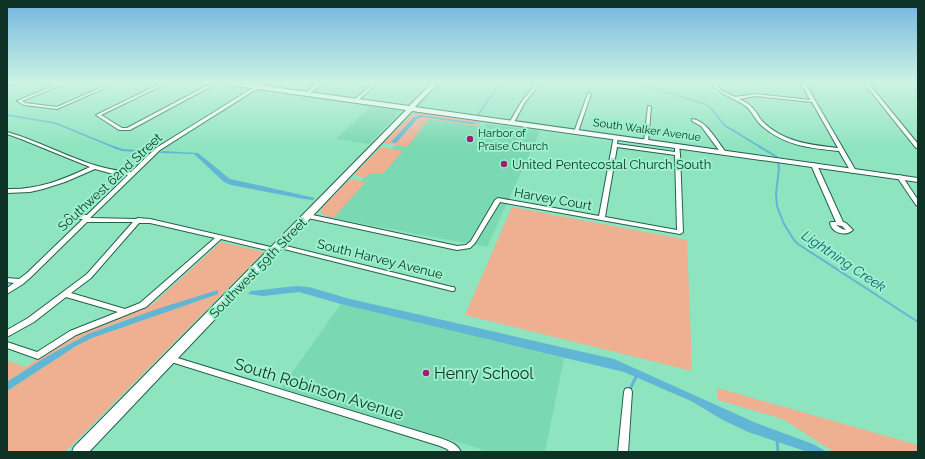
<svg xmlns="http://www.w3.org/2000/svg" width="925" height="459" viewBox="0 0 925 459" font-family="Raleway,sans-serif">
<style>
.built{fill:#7ad8b2}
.green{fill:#efaf91}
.water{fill:#61b5d5}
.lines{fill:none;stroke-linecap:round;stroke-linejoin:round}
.stream-far2{stroke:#61b5d5;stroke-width:1.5}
.stream-far1{stroke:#61b5d5;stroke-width:2}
.stream{stroke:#61b5d5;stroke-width:3}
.street-casing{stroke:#21624b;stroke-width:2}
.secondary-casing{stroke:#21624b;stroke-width:2}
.street{fill:#fff;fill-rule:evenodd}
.secondary{fill:#fff;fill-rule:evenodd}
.poi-dot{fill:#9d1e72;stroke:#9cf1cd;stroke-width:1.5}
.labels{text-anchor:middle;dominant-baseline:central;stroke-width:4;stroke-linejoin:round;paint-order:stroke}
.far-street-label{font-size:11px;fill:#0e3225;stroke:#9cf1cd}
.far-poi-label{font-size:11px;fill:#0e3225;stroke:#9cf1cd;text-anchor:start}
.poi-label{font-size:13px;fill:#0e3225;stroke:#9cf1cd;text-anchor:start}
.street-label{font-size:13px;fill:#0e3225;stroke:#9cf1cd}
.water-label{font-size:14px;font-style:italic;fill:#185b72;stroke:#9cf1cd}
.near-poi-label{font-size:16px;fill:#0e3225;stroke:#9cf1cd;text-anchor:start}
.near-street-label{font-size:16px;fill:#0e3225;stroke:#9cf1cd}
</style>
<rect width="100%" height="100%" fill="#8fe4c0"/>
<g class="built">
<path d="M371,106L397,110L400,112L369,144L336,139Z"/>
<path d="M423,117L485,127L487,124L540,131L487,247L326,217Z"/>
<path d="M341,304L471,334L564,358L545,452H480L481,449L281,388Z"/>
</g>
<g class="green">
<path d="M416,113L478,120L480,122L478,125L475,126L429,119L407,147L383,143L411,115Z"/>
<path d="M381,147L403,151L383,174L371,173L365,178L355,175V173Z"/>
<path d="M355,179L365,183L336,215L333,218L321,214V209L346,183L350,180Z"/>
<path d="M512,207L687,240L692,371L465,315Z"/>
<path d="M221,242L264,252L65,452H7V391L76,346L92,338L217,294C176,306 128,316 89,334C60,347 33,365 7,382V360L25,367L73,336L153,304Z"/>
<path d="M717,388L918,445V452H834L783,419L718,400Z"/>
</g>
<g class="water">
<path d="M420,115L470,122H478L471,124L423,117L418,118L396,143L391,142L413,118Z"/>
<path d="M162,151L198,153L230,179L315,198L313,200L304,199L231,185L224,182L194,154L160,153Z"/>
<path d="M296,286L309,287L350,299L614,359L756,423L813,444L827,452H808L748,432L723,420L691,401L624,372L341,304L299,292L263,296L248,294L251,291Z"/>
<path d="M218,290V294L92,338L76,346L7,391V382L44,358L88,334L157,309Z"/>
</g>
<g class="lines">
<g class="stream-far2">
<path d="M629,83L644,85L705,104L711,108L724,125L762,148"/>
<path d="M7,115L55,123L116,148"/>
<path d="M478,115L500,83"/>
</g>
<g class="stream-far1">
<path d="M114,147L122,150L152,152"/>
<path d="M760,147L777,157L779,168L776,194L777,206L784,224L794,240L798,244L918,322"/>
</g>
<g class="stream">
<path d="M629,391L637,375"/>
<path d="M777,439L778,452"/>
</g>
<defs>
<g id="street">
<path d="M11,83H16L7,87V85Z"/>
<path d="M60,83H66L22,101L25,103L57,107L111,83H116L57,109L24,105L17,101Z"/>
<path d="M162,83H167L101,115L122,128H127L212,83H217L130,130H119L96,115Z"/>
<path d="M261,83H266L160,150L90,218L136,219L138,218L150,219L275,248L277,249L278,250L277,251L275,252L221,239L146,307L76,335L38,359L7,348V342L37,352L70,331L118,312L66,297L34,322L7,337V330L28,318L87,274L133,222H87L31,277L23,284L7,294V288L14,283L7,282V278L19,279L27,273L83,219L68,218L66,217L65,216L66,215H87L128,175H117L95,169L65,182L43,189L30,192L7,193V189C38,190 62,180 90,167L21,139L7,134V132C50,144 85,169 131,172L156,148ZM139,223H150L215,238L140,303L125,309L71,293L91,278Z"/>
<path d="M318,83H323L307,95H305V93Z"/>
<path d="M374,83H378L356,102H354V100Z"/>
<path d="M711,83H715L721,90L735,97L756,94L810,100L801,83H805L856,171L853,173L851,172L839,151C810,148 785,146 762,126C755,120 752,110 744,105C733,97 720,95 711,83ZM756,96L812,102L838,148C811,145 783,142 763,122C760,119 758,115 756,112C751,105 746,102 739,99Z"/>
<path d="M864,83H868L918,144V148H916Z"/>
<path d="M536,84L539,85L525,102L513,124H509V123L522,101Z"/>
<path d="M588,93L591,94L578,132V133H574V132Z"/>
<path d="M648,106L651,107L648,142L646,143L644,142Z"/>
<path d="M692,119C706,120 717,141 725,151V153H721L701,126L692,121Z"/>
<path d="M614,136H618V137L617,144L675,152V145H679L680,154L683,232L682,233L680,234L500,202L475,243L470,248L457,250L308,218L305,216L308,214L457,246L466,245L471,241L495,200L498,198L599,216ZM617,147L675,155L677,230L605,217Z"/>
<path d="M814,163L817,165L843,222L846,223L853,230C845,237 832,233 830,223L831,222H836L811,165ZM836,225L842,226L846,230L842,229Z"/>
<path d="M900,175L902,176L918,200V206L916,205L897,177Z"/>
<path d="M278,244L452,287H454L455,289L454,291H452L276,247L275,246L276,245Z"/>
<path d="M171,356L440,438C448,441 457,443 461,452H450L447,449L440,446L168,361L167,359L168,357Z"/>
<path d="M628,388L631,389L632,392L628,452H618L624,392L625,389Z"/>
</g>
<path id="secondary" d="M227,83H243L409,106L432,83H438L415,107L918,178V182L412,111L89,452H72L74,447L406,110L230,85Z"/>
</defs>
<use href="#street" class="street-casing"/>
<use href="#secondary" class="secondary-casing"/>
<use href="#street" class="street"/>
<use href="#secondary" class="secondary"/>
</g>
<linearGradient id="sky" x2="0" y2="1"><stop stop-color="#72b4e0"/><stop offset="0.56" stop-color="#cdf3e3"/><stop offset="1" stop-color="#cdf3e3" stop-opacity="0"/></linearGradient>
<rect width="925" height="147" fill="url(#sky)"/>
<g class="poi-dot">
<circle cx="470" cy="139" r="4"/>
<circle cx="504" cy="164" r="4"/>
<circle cx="426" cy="373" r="4"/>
</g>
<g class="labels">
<g class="far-street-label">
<text transform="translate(647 130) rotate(8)">South Walker Avenue</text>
</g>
<g class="far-poi-label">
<text x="478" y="133">Harbor of<tspan x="478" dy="13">Praise Church</tspan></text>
</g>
<g class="poi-label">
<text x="512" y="164">United Pentecostal Church South</text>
</g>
<g class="street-label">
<text transform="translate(110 182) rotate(-43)">Southwest 62nd Street</text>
<text transform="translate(553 199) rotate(10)">Harvey Court</text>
<text transform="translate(380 259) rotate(14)">South Harvey Avenue</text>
<text transform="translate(258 268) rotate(-46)">Southwest 59th Street</text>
</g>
<g class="water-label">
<text transform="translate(844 261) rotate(34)">Lightning Creek</text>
</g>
<g class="near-poi-label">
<text x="434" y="373">Henry School</text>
</g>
<g class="near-street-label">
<text transform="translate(319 389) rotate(17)">South Robinson Avenue</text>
</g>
</g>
<rect width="925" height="459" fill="none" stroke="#0e3225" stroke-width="16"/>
</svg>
